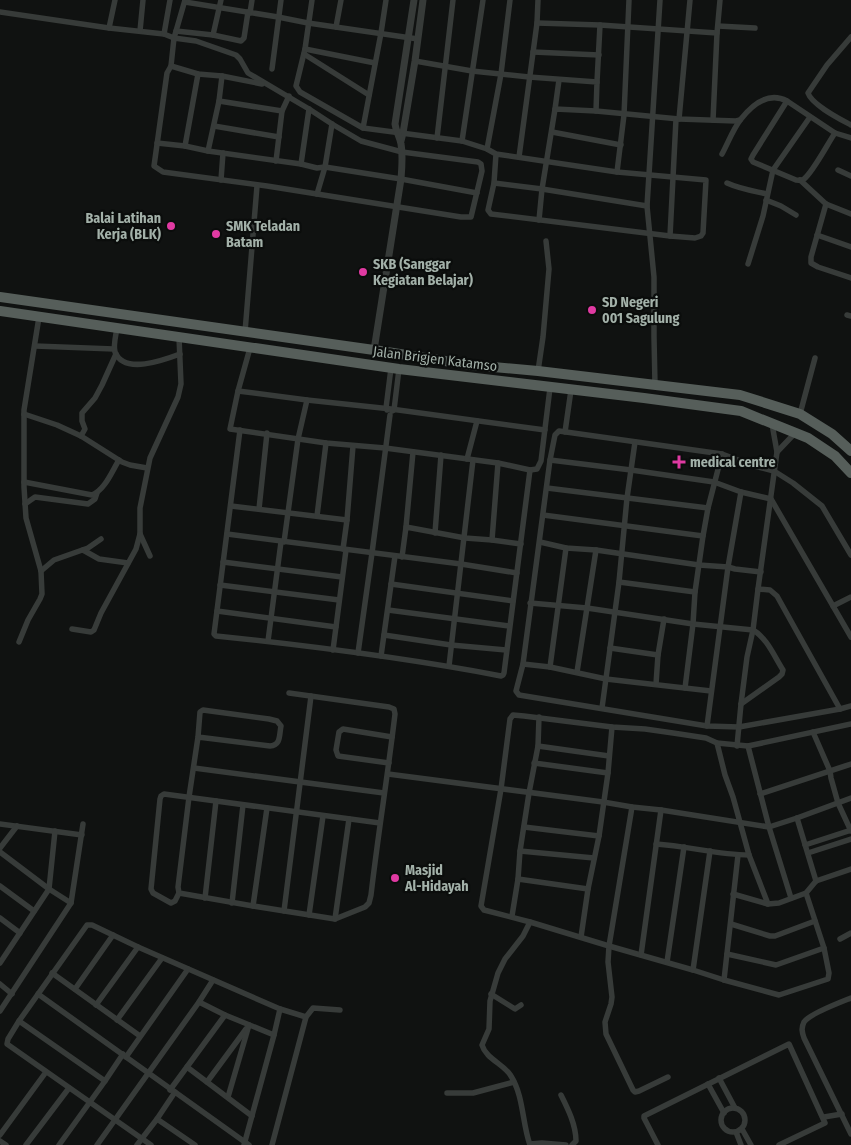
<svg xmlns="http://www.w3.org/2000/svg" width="851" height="1145" viewBox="0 0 851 1145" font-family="'Fira Sans Condensed',sans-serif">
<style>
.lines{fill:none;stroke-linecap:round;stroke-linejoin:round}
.minor{stroke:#373b39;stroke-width:5.5}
.tertiary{stroke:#373b39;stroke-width:7}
.trunk{stroke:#565e5a;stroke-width:10}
.poi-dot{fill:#e03aa2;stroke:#0b0d0c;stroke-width:2}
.labels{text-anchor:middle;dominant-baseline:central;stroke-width:4.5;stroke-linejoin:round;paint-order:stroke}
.poi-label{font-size:14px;font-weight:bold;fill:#a3b1a9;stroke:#0b0d0c;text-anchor:start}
.street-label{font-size:14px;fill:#a3b1a9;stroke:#0b0d0c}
</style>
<rect width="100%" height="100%" fill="#101211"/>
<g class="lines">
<g class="minor">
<path d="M312,0L305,49L296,86L300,92L363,128L462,141L487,149L496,154L617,172L706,180L703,233L701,236L695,238L670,236L491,214L488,210L494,183L496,154"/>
<path d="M185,2L278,17L308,23L418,39"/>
<path d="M0,12L109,28L164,34L174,38L171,66L167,73L154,166L163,172L267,186L461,217H471L482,171L481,164L478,162L402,152L361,141L332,124L309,109L248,73L240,59L236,55L196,41L174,38L185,0"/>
<path d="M250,13L252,0"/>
<path d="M537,23L600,25L717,33"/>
<path d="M718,26L755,28"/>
<path d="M336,27L341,0"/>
<path d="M109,28L115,0"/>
<path d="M140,31L143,0"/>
<path d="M176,31L213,35L241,41L244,38L248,12"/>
<path d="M164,34L170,0"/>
<path d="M213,35L221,0"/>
<path d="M851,37L827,65L808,93C812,105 840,119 851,125"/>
<path d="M305,49L375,63"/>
<path d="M533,52L599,55"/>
<path d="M304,54L369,95"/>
<path d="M415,61L472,71L529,77L597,82L596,111"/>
<path d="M171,66L198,74L222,76L262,84"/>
<path d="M272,69L281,0"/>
<path d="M597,82L600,25"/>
<path d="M219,101L282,111"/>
<path d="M787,101L753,155L751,159L753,162L796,180C800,180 801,181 804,179C813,172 828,143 835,133"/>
<path d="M555,109L559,80"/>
<path d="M679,119L690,0"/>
<path d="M713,120L717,33L720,0"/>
<path d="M214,126L279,137"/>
<path d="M363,128L381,33L386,0"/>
<path d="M552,132L621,145"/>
<path d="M437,138L453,0"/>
<path d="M462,141L483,0"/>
<path d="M157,143L185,146L208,151L301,164L317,168L325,167L401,179L477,193"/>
<path d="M185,146L198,74"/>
<path d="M487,149L501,74L510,0"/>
<path d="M208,151L219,101L222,76"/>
<path d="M722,154C728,143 733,129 741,119C752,105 768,91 787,101L835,133L851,138"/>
<path d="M519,157L537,23L538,0"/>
<path d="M276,161L282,111L289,96"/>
<path d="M301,164L309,109"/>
<path d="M838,170L851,176"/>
<path d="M617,172L624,115L629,0"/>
<path d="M221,180L223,153"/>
<path d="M800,180L826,204L851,214"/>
<path d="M494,183L542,189L647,206"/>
<path d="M727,183C740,189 754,191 767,194"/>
<path d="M317,194L325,167L332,124"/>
<path d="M766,200L781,206L796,215"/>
<path d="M826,204L811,257V263L818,267L851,278"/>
<path d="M539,220L542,189L555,109L596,111L679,119L736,121L740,120"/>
<path d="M817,235L851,247"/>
<path d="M670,236L676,119"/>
<path d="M748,264L763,216L773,170L810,117"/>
<path d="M847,315L851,316"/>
<path d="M117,328C116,335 113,345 115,352C124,375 164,360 180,354"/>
<path d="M245,332L257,186"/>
<path d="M35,346L114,349"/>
<path d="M250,348L238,391L230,429L326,443L385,448L498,463L530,470L537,469L541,461L550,388"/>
<path d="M538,371L543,337L549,269L546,241"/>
<path d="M655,385L654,337V277L647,206L660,0"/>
<path d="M238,391L307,400L391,409L545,430"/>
<path d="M387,410L386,408L391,368"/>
<path d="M392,411L394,410L399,369"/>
<path d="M24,414L57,425L81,436L122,462L130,465L147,468"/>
<path d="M800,414L815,358"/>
<path d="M240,430L214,634L216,636C312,646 407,658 501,676L503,675L504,673L530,470"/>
<path d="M565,432L571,390"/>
<path d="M81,436L85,429L82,421V413L95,398L102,385L116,354"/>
<path d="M777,452L796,432"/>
<path d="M467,459L477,421"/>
<path d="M550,460L631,470L714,482L741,492L771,499L851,637"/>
<path d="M24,482L92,495C105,490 112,471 119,460"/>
<path d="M547,488L708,508"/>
<path d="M25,504L35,497L88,504L95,499L97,493"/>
<path d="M231,506L347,520L343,549"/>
<path d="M259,509L267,433"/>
<path d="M543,515L703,536"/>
<path d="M317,516L326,443"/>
<path d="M347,520L353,446"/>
<path d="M406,527L413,452"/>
<path d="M435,533L441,455"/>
<path d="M227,534L461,564L517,573"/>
<path d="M492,540L498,463"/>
<path d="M284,542L298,439L307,400"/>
<path d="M540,542L566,548L596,550L699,565L728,567L735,569L761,572"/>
<path d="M83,550L99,559L128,563"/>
<path d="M851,555L822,506L793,483L774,471L754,466L722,454L559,431L555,435L550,460L523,664L516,691L519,695L707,726L739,727L840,709L851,706"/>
<path d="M150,556L140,534V508L150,458L178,397L181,384L179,337"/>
<path d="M402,557L406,527L465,538L492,540L521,544"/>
<path d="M223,562L342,577"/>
<path d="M41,571L54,560L88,548L101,539"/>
<path d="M619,582L695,592"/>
<path d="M391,584L513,601"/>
<path d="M220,585L339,600"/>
<path d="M758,589L770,590L777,596L840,709"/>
<path d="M530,603L587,608L693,624L753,630C767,638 774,656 783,670L782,674L779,677L741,704"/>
<path d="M833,606L851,597"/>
<path d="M388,610L509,626"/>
<path d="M217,611L336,627"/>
<path d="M72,629L91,632L94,630L101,613L136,549L140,534"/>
<path d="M384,635L451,645L506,650"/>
<path d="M268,641L281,542"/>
<path d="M19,642L28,620L40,599L42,594L41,571L26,518L24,487V410L39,317"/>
<path d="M610,648L658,655"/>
<path d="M333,650L346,550"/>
<path d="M358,653L372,553L390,415"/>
<path d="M381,656L395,556"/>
<path d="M523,664L550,667L606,679L711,691"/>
<path d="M449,666L473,460"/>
<path d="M550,667L566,548"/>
<path d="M577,672L596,550"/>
<path d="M656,684L658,655L664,619"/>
<path d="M685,688L693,624L695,592L703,536L708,508L722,454"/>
<path d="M602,708L619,582L627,498L635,442"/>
<path d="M707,726L728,567L741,492"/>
<path d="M813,732L830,771L831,778L838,803L851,831"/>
<path d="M198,737L270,746C281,745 279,736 281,726L277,721L269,719L203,710L200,712L198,737L189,797L178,887L179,893L253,906L335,919L365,907L369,903L371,895C378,834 388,774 395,714L394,709L389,707L289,693"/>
<path d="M717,743L725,775L733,797L749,855L768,904"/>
<path d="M538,746L609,756"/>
<path d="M737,746L741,704L747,657L753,630L758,589L777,452L772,424"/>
<path d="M748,746L769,827L791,898"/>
<path d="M389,763L338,756L336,750L339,732L343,729L392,737"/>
<path d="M534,763L608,773"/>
<path d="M194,768L384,793"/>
<path d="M388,774L603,802L632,807L661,810L769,827L797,818L851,798"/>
<path d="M760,794L851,764"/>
<path d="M632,807L609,946L608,962L612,997L611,1004L605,1022L606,1034L633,1090L635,1092L639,1091L668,1077"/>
<path d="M797,818L816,881"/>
<path d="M0,824L82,835"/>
<path d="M524,827L599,836"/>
<path d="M656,844C688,846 718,855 749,855"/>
<path d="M805,845L851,830"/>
<path d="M0,848L17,826"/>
<path d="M520,851L594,858"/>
<path d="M0,852L49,889L71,903"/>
<path d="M808,853L851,839"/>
<path d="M518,879L588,889"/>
<path d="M0,886L34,911"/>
<path d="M179,893L175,901L171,903L153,893L151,889L160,799L161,796L164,794L380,823"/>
<path d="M806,893L824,948L829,973L828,979L779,995L724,980L693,970L609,946L530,922L484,910L481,906L501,789L510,719L513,715L524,716L612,727L645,729L673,733L706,738L717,743L748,746L851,724"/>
<path d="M733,894L768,904L779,903L806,893L816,881L851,869"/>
<path d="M205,898L216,801"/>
<path d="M232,903L243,805"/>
<path d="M253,906L267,808"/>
<path d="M284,911L311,696"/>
<path d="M309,915L323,816"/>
<path d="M512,916L518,879L520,851L529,793L538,746L539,717"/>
<path d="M0,918L20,933"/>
<path d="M335,919L349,819"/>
<path d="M530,922L523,936L505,959L498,973L490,1001L489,1029L482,1045C486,1059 504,1064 511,1076C524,1097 522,1123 530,1145"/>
<path d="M731,924L770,936H775L815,921"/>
<path d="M581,937L588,889L599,836L608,773L612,727"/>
<path d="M840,939L851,933"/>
<path d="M727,954L776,965L824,948"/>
<path d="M641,955L661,810"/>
<path d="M667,962L684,847"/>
<path d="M0,963L49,889L55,831"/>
<path d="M693,970L710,851"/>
<path d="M52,973L140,1036"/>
<path d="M724,980L738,855"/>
<path d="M0,984L12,994"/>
<path d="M75,989L113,935"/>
<path d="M38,994L249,1145"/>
<path d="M491,994L515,1009L521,1005"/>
<path d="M851,998C841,1002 809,1014 804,1022C801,1028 802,1032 804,1038L851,1134"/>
<path d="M199,1002L225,1015L274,1035"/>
<path d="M96,1005L138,947"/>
<path d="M0,1011L71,903L83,824"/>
<path d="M117,1020L162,958"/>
<path d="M19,1021L105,1081"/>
<path d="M126,1057L188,969"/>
<path d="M187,1067L252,1116"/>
<path d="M719,1078L735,1108"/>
<path d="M207,1082L246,1029"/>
<path d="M708,1084L724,1113"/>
<path d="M170,1090L225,1015"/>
<path d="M175,1092L157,1119L195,1145"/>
<path d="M447,1093H473L514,1082"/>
<path d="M561,1095C568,1109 576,1125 576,1141L572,1145"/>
<path d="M228,1097L249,1025"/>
<circle cx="733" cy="1120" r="12"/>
<path d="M824,1117L842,1114"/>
<path d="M742,1129L751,1145"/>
<path d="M736,1132L741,1145"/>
<path d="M0,1135L46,1072"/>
<path d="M0,1141L6,1145"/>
<path d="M530,1144L542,1143L566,1145"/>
<path d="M26,1145L69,1088"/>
<path d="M59,1145L105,1081L123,1054"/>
<path d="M97,1145L199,1002L213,980"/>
<path d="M137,1145L157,1119"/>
<path d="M151,1145L7,1044L8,1039L19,1021L87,925H92L138,947L280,1009L306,1017"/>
<path d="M244,1145L274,1035L280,1009"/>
<path d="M272,1145L306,1017L313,1008L340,1010"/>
<path d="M658,1145L644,1118V1116L789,1044L825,1123L779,1145"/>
</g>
<g class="tertiary">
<path d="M401,141L403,133L415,61L423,0"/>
<path d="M374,350L401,179C402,167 403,155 401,144C400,137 396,132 395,124L414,0"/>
</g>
<g class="trunk">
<path d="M0,297L374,350L471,365L538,371L740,395L800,414L832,434L851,451"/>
<path d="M0,311L399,369L644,398L741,411L808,438L835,456L851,473"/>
</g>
</g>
<g class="poi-dot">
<circle cx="171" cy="226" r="5"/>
<circle cx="216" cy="234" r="5"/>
<circle cx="363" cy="272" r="5"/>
<circle cx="592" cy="310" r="5"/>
<path d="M676.5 454.5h5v5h5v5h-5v5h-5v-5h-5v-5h5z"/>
<circle cx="395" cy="878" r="5"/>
</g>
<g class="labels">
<g class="poi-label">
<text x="161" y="218" text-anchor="end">Balai Latihan<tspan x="161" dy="16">Kerja (BLK)</tspan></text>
<text x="226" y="226">SMK Teladan<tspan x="226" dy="16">Batam</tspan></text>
<text x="373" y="264">SKB (Sanggar<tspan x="373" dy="16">Kegiatan Belajar)</tspan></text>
<text x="602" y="302">SD Negeri<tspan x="602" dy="16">001 Sagulung</tspan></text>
<text x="690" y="462">medical centre</text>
<text x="405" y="870">Masjid<tspan x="405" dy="16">Al-Hidayah</tspan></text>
</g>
<g class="street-label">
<text transform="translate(435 359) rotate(7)">Jalan Brigjen Katamso</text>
</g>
</g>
</svg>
